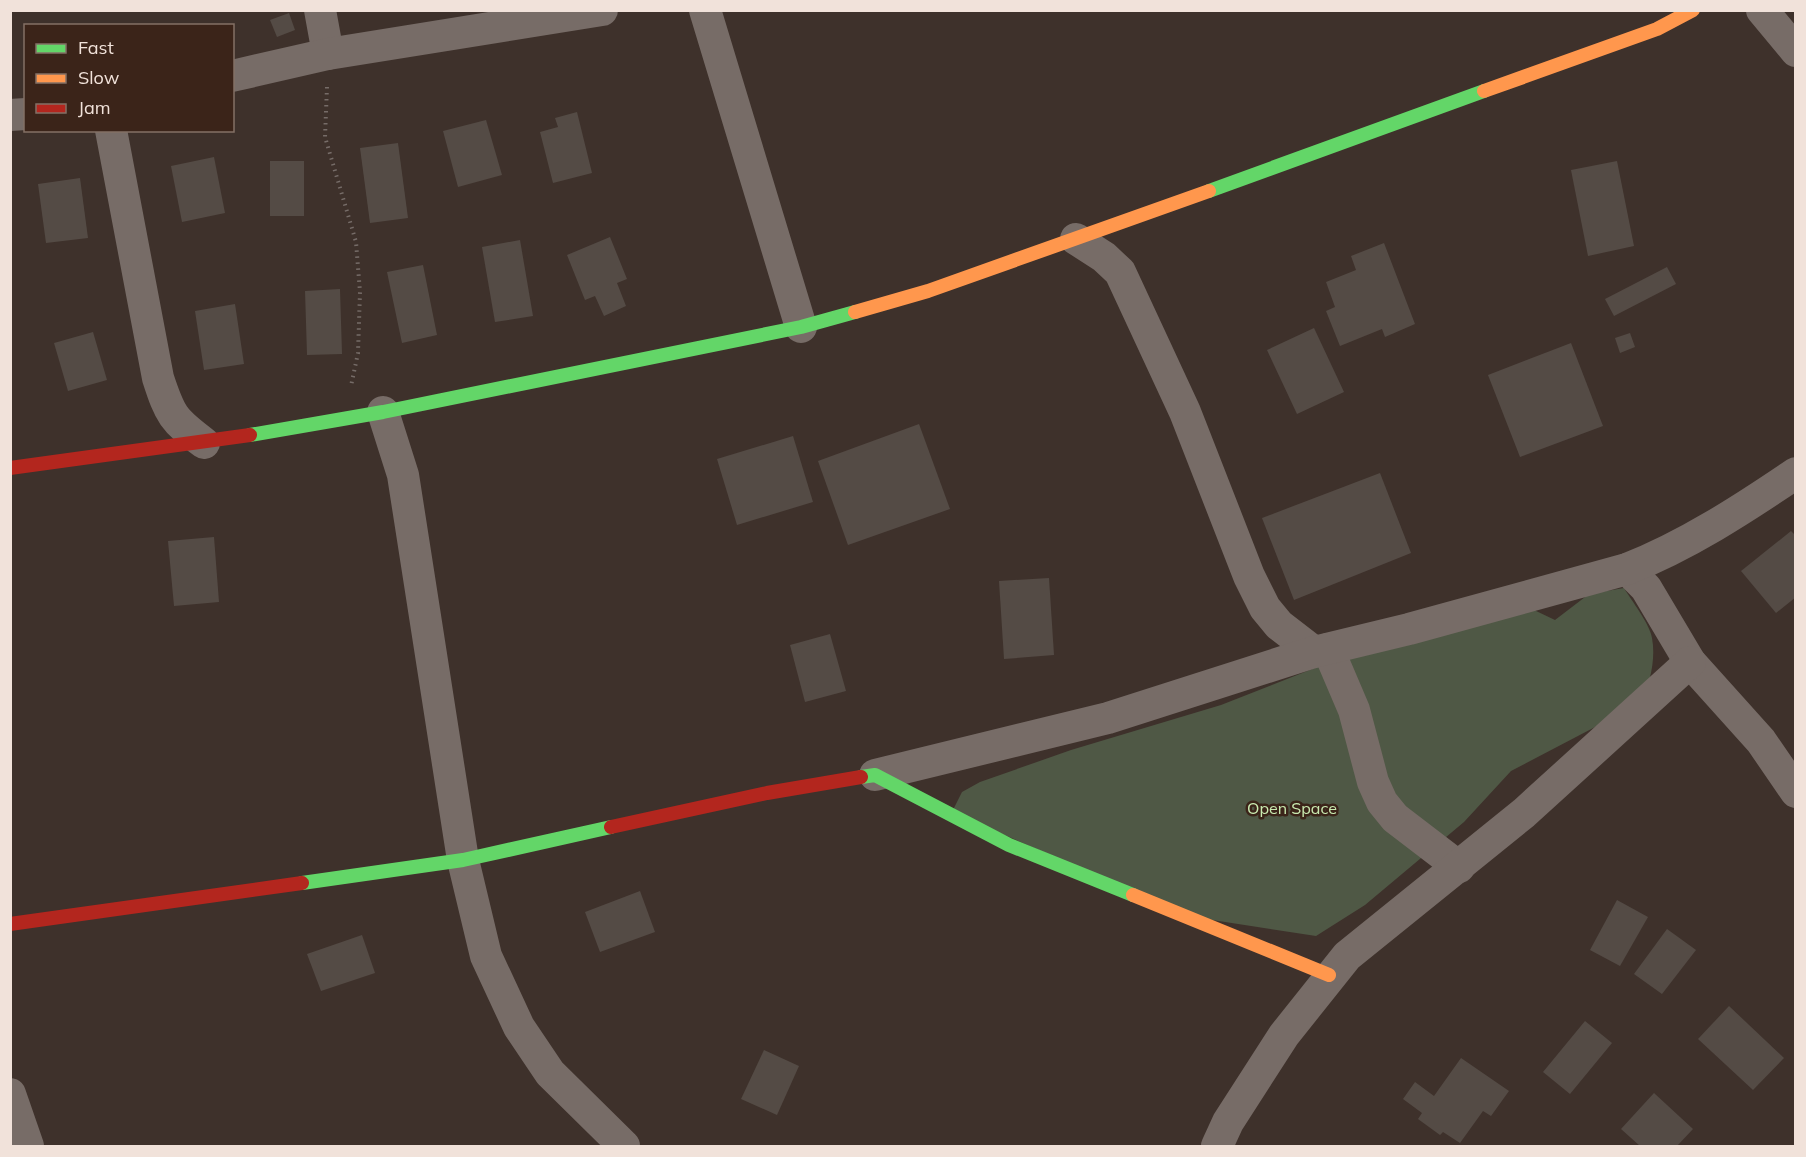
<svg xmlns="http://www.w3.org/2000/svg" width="1806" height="1157" viewBox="0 0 1806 1157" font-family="Mulish,sans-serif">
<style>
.green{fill:#4f5845}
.building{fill:#544b45}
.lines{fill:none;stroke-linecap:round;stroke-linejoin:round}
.path{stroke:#766c68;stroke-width:4;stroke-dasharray:1.5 4.5;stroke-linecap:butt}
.street{stroke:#776c67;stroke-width:32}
.fast{stroke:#63d668;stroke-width:14}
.slow{stroke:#ff974d;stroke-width:14}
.jam{stroke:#b3261e;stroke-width:14}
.labels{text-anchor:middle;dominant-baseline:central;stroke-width:5;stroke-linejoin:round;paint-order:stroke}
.park-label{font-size:16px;fill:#caebb1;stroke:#3b2419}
</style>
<rect width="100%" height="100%" fill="#3e312b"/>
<path class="green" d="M1624,588C1631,600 1650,624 1652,638C1656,659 1650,684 1641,703L1511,771L1464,822L1365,905L1316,936L1193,917L952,812L962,792L980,782L1071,750L1221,705L1325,664L1509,598L1555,620L1589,594Z"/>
<g class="building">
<path d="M289,13L295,30L277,37L270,20Z"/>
<path d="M577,112L592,173L553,183L540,132L558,127L555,118Z"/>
<path d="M486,120L502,175L458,187L443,131Z"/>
<path d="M398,143L408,218L370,223L360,148Z"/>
<path d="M214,157L225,213L182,222L171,166Z"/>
<rect x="270" y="161" width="34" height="55"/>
<path d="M1617,161L1634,246L1588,256L1571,170Z"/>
<path d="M80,178L88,238L46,243L38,184Z"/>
<path d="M610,237L627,279L617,283L626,306L604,316L595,296L585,300L567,255Z"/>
<path d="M520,240L533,316L495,322L482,247Z"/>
<path d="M1384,243L1415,324L1385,337L1382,329L1340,346L1326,311L1335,307L1326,282L1356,270L1351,256Z"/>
<path d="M423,265L437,335L402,343L387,272Z"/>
<path d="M1667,267L1676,284L1614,316L1605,299Z"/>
<path d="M340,289L342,354L307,355L305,291Z"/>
<path d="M235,304L244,364L204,370L195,311Z"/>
<path d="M1314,328L1344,392L1297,414L1267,350Z"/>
<path d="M93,332L107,380L68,391L54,343Z"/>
<path d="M1630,333L1635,347L1620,353L1615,338Z"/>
<path d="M1571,343L1603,426L1520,457L1488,375Z"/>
<path d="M919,424L950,509L848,545L818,461Z"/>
<path d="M793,436L813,502L737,525L717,459Z"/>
<path d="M1380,473L1411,553L1294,600L1262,518Z"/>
<path d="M1791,531L1796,536V597L1776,613L1741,571Z"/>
<path d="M214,537L219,602L174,606L168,541Z"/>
<path d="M1049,578L1054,655L1004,659L999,581Z"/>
<path d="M830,634L846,691L805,702L790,645Z"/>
<path d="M640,891L655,932L600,952L585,912Z"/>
<path d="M1617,900L1648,917L1620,966L1590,950Z"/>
<path d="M1667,929L1696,950L1662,994L1634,974Z"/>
<path d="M362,935L375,973L321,991L307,954Z"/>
<path d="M1729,1006L1784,1058L1753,1090L1698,1039Z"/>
<path d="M1585,1021L1612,1043L1570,1094L1543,1072Z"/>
<path d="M764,1050L799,1066L777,1115L741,1099Z"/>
<path d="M1461,1058L1509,1091L1491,1116L1483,1111L1460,1143L1443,1132L1440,1135L1418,1119L1422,1113L1403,1099L1415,1082L1434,1096Z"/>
<path d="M1654,1093L1693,1129L1677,1146H1640L1621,1129Z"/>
</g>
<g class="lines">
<path class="path" d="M327,87L325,137L356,242L360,292L358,353L351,386"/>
<g class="street">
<path d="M320,10L328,54"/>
<path d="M705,10L801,327"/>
<path d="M1762,10L1796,51"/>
<path d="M232,76L328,54L602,10"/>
<path d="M10,115L26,114"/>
<path d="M111,130L158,378C170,415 173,420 204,443"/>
<path d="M1076,239L1104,257L1120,272L1185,412L1249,576L1265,608L1279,625L1314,652"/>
<path d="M383,412L403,475L463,860L486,956L519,1027L550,1073L624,1146"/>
<path d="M1627,569L1646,588L1690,662L1761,741L1796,792"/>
<path d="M1328,649L1354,710L1373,782L1382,802L1395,818L1459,867"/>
<path d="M875,775L1108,718L1314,652L1409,629L1627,569C1686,546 1743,509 1796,473"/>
<path d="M10,1094L28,1146"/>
<path d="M1217,1146L1228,1122L1284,1035L1347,956L1524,813L1690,662"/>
</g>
<g class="fast">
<path d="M1209,191L1484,91"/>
<path d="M250,435L383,412L801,327L855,312"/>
<path d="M861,777L875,775L1009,845L1133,895"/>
<path d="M302,883L463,860L611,827"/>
</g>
<g class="slow">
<path d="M1484,91L1657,29L1693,10"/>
<path d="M855,312L928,291L1209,191"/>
<path d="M1133,895L1329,975"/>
</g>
<g class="jam">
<path d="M10,468L250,435"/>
<path d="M611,827L767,793L861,777"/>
<path d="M10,924L302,883"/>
</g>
</g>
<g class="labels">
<g class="park-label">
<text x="1292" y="808">Open Space</text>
</g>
</g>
<rect width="1806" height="1157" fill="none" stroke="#f1e2da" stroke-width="24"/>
<rect x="24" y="24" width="210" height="108" fill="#3b2419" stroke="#847066" stroke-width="1.5"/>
<rect x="36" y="44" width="30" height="9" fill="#63d668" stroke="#847066" stroke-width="1.5"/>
<text x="78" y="54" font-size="18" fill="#f1e2da">Fast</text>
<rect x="36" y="74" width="30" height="9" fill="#ff974d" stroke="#847066" stroke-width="1.5"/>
<text x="78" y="84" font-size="18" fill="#f1e2da">Slow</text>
<rect x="36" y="104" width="30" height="9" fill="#b3261e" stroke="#847066" stroke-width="1.5"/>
<text x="78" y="114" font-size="18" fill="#f1e2da">Jam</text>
</svg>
